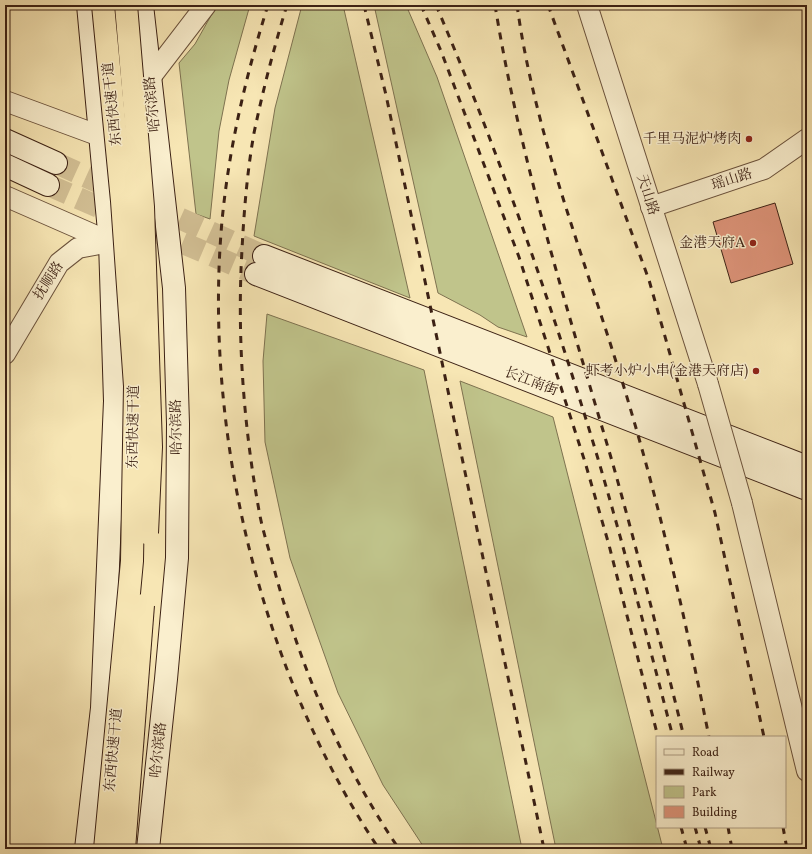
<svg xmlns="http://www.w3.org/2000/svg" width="812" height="854" viewBox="0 0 812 854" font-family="Vollkorn,'Noto Serif SC',serif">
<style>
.green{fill:#c0c48b;stroke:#7e7250}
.building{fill:#df947a;stroke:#3c2114}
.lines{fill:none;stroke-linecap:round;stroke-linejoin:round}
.secondary-tunnel{stroke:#d2bf94;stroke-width:22;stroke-dasharray:22 11;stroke-linecap:butt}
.street-casing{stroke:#6b523c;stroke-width:22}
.secondary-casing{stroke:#3c2114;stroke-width:24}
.street{stroke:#faefce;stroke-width:20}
.secondary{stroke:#faefce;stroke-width:22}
.rail{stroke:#3c2114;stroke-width:3;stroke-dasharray:7 7;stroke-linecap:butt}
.street-bridge-casing{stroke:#6b523c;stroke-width:22;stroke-linecap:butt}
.highway-bridge-casing{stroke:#3c2114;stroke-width:24;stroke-linecap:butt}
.street-bridge{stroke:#faefce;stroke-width:20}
.highway-bridge{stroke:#f7e6b4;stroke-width:22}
.poi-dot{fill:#8f2418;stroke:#faefce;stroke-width:1.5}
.labels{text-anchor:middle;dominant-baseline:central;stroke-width:3;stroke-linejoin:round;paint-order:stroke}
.street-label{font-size:14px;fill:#3c2114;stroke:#faefce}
.poi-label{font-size:14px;fill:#3c2114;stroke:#faefce;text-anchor:end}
</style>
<rect width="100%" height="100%" fill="#f7e6b4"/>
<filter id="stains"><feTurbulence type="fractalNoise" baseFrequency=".005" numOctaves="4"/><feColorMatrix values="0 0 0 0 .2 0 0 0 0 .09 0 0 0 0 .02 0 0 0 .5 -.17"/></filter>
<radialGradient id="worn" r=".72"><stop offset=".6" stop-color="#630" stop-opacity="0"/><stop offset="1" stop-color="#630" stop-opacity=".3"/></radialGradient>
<g class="green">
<path d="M217,5H250L229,80L219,131L210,219L196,214L179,63L195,44Z"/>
<path d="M302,5H343L410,298L254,236L275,108Z"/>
<path d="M374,5H406L437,77L527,337L498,327L480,315L438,293Z"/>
<path d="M267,314L424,370L522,849H425L383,785L338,693L290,558L265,442L263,361Z"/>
<path d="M460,381L553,417L663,849H556Z"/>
</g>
<path class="building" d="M775,203L793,264L731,283L713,222Z"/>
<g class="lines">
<g class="secondary-tunnel">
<path d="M56,163L120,192"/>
<path d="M48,185L122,217"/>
<path d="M150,205L264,256"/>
<path d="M152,230L256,274"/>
</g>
<defs>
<g id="street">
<path d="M587,5L708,384"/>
<path d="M150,78L206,5"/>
<path d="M5,101L100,136"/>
<path d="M5,196L110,242"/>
<path d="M651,207L764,169L807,139"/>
<path d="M5,354L59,263L78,248L110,242"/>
<path d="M742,503L807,771"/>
</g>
<g id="secondary">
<path d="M142,5L174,288L178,424L177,558L166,679L148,849"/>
<path d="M5,140L56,163"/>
<path d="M5,165L48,185"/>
<path d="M264,256L807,467"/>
<path d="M256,274L807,489"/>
<path d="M86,849L102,708L115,401L110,242L88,5"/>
</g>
</defs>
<use href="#street" class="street-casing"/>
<use href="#secondary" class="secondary-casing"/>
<use href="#street" class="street"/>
<use href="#secondary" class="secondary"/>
<g class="rail">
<path d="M268,5C246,75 229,147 222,221C203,432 261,673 379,849"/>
<path d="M287,5C274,47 263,90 254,133C246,178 243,225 241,270C238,353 245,435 260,516C264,536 271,556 276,576C303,673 342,765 399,849"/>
<path d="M364,5L386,95L544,849"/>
<path d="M421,5L441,51L519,257L585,462L609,545L658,737"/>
<path d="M436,5C493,139 542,277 585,416C618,522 645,630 673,737"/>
<path d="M495,5C520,160 568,311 612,461C638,553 661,645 684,737"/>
<path d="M517,5C534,129 581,249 618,368C656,489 684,612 709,737"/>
<path d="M548,5L649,280L715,513L764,737"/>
<path d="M681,827L687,849"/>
<path d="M695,827L701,849"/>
<path d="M705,827L711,849"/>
<path d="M728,827L732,849"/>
<path d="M783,827L787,849"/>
</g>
<defs>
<path id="street-bridge" d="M708,384L742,503"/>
<g id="highway-bridge">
<path d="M103,5L122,201L135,386L132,561L105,849"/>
<path d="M126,5L143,207L151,447L147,533"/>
<path d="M124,849L143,605"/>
</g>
</defs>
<use href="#street-bridge" class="street-bridge-casing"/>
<use href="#highway-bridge" class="highway-bridge-casing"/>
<use href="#street-bridge" class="street-bridge"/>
<use href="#highway-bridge" class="highway-bridge"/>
</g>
<g class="poi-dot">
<circle cx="749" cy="139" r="4"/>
<circle cx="753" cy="243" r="4"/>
<circle cx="756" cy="371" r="4"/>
</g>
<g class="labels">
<g class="street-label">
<text transform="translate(113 104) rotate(-96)">东西快速干道</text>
<text transform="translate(153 104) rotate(-96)">哈尔滨路</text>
<text transform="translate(732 180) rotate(-18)">瑶山路</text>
<text transform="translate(647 195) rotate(72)">天山路</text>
<text transform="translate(49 281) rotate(-57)">抚顺路</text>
<text transform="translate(531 382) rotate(21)">长江南街</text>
<text transform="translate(134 427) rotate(-89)">东西快速干道</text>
<text transform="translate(177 427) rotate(-91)">哈尔滨路</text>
<text transform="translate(114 750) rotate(-85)">东西快速干道</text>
<text transform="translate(159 750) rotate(-84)">哈尔滨路</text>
</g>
<g class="poi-label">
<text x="741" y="139">千里马泥炉烤肉</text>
<text x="745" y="243">金港天府A</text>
<text x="748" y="371">虾考小炉小串(金港天府店)</text>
</g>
</g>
<rect width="812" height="854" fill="none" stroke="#f7e6b4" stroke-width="20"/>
<rect x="6" y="6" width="800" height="842" fill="none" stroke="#3c2114" stroke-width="2"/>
<rect x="10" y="10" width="792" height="834" fill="none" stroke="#3c2114"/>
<rect x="656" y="736" width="130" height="92" fill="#faefce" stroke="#ae9d84"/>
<rect x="664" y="749" width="20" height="6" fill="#faefce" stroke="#ae9d84"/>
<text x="692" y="756" font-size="12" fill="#3c2114">Road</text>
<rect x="664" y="769" width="20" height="6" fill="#3c2114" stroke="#ae9d84"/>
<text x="692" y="776" font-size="12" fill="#3c2114">Railway</text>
<rect x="664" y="786" width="20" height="12" fill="#c0c48b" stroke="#ae9d84"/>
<text x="692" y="796" font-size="12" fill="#3c2114">Park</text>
<rect x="664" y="806" width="20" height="12" fill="#df947a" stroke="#ae9d84"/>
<text x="692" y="816" font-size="12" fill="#3c2114">Building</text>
<rect width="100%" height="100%" filter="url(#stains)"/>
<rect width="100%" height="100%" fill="url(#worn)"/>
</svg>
